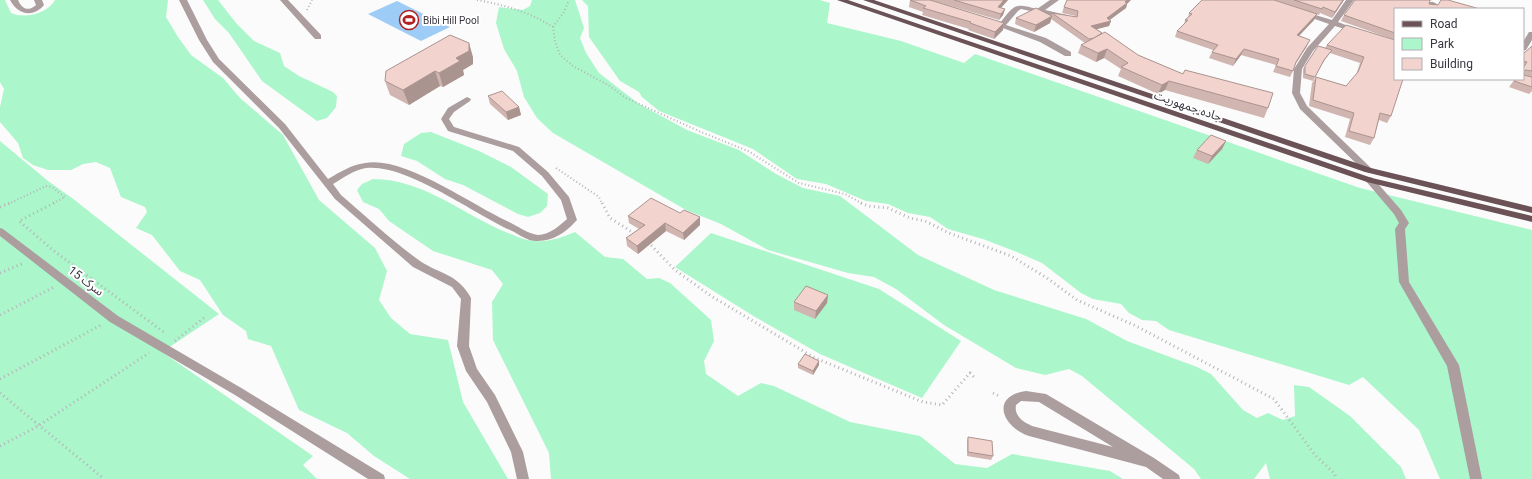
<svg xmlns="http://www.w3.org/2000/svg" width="1532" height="479" viewBox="0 0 1532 479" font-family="Roboto,'Noto Sans Arabic',sans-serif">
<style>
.green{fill:#abf6cb}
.water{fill:#9dcdf7}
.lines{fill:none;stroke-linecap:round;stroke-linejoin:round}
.path-far1{stroke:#b5b4b7;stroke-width:2;stroke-dasharray:1 2.5;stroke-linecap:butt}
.path{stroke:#b5b4b7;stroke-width:3;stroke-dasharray:1 3.5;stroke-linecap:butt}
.minor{fill:#ac9d9f;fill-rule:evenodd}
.major{fill:#6a5256;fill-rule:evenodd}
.wall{fill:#d1b5b0}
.shaded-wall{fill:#aa9490}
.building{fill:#f3d3cd;stroke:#aa9490}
.labels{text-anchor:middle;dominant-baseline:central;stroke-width:4;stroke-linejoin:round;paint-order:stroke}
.far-poi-label{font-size:10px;fill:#39353f;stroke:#fff;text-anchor:start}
.street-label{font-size:12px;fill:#39353f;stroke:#fff}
</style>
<rect width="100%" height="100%" fill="#fbfbfb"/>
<g class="green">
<path d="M0,0H5L11,13C25,19 47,14 55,0H168L166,17L178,37L191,55L223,78L240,98L283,135L319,200L375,248L387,271L379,300L391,318L410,334L448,340L463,402L508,479H410L374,456L347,433L299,410L271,346L248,339L246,331L223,315L200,280L180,271L152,235L136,228L147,212L145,207L121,197L110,168L96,162L83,164L71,170H48L33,165L23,158L18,143L0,122V107L4,89L0,82Z"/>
<path d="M203,0H218L236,23L254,41L280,53L284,66L299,76L333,92L337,96L336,107L327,118L317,121L262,81L229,33L215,19Z"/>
<path d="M532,0H575L584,28L580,38L586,53L599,73L639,104L687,130L739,150L776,174L803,188L840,196L918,255L994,290L1086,319L1127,341L1197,367L1211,374L1243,410L1257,418L1268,413L1283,420L1295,416L1294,385L1309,387L1350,416L1401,467L1406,479H1270L1266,463L1254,479H1201L1194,469L1082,376L1069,369L1045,375L1016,368L944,325L896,289L874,277L848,273L768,250L721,224L686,210L553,133L537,118L524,97L517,71L504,49L496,23L499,7L523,10L530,6Z"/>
<path d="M582,0H820L830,3L827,23L901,41L964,63L975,54L1360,188L1532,230V479H1440L1419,430L1363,377L1349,385L1169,330L1156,321L1142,320L1129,313L1121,304L1093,299L1081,293L1042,263L1019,253L983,239L948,229L930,217L908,213L888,204L866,201L826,184L797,179L753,149L659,111L642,97L639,92L620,81L589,37L588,6Z"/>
<path d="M431,132L479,151L511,167L548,194L547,206L540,213L528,217L518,214L463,185L445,179L417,161L401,156L404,144L421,133Z"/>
<path d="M0,141L48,181L72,198L219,314L162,352L313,456L303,465L317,479H0Z"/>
<path d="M373,179C424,179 463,215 508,233C514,235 521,239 528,240C544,244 560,238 575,232L605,257L623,259L647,279L659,278L670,283L711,320L714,341L704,361L706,374L738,396L761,383L774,386L850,422L920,436L955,464L987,468L1012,454L1110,471L1123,479H551L549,453L493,340L492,302L503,284L492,270L433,251L389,221L379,209L363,202L357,190L362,184Z"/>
<path d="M711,233L879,289L961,341L922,398L820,354L755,317L675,267Z"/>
</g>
<path class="water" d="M397,1L450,27L421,41L368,14Z"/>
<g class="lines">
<g class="path-far1">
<path d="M477,0C505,5 529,12 553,27L555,41L560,55L573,66L608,85L626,98L701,132L748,151L799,183L845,194L863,204"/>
<path d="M307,10L312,0"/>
<path d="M553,27L564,12L569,0"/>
<path d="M556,168L599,197L602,204"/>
<path d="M8,204L46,186L52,187L65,197L52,204"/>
</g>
<g class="path">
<path d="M54,203L19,221L54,251L165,333"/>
<path d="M602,203L610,218L635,234"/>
<path d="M861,203L868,206L888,208L910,218L925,221L949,233L1011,256L1047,278L1077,300L1136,326L1274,399L1315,455L1335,474L1336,479"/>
<path d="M0,207L10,203"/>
<path d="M648,242L675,270L711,296L815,358L923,402L942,405L970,373L976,379"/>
<path d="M0,273L24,263"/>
<path d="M0,315L54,287"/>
<path d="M175,341L205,317"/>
<path d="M0,379L103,324"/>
<path d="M0,393L104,479"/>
<path d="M993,393L1001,397"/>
<path d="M0,446L38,426L149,353"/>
</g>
<g class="minor">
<path d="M10,0H18C22,9 28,12 36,5L34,0H42L44,5C33,18 18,15 10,0Z"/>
<path d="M179,0H187L207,40L219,59L285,124L328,179C340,172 351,165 365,163C405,156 470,204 507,221C516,225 528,234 538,235C549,235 559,226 567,219L561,200L542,176L513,151L448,131L441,119L448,108L467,97L471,99L470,101L454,112L449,119L454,127L519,147L548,172L569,197L577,220L575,222C566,232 553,241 538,241C528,242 519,234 510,230C473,213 405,163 366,168C354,170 343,178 333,184L341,195C367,217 392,241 420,261C441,275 457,273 471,298L469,346L477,369L495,395L523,452L529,479H517L511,452L487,402L466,371L457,346L461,299L452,287L413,267L335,199L279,128L213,62L199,40Z"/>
<path d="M280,0H288L321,35V39H315Z"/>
<path d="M1050,0H1059L1045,10L1067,15V19L1021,9L1018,11L1006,25L1046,38L1071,52V56H1065L1040,42L987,22L991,20L1000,23C1015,4 1014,3 1037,9Z"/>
<path d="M1346,0H1354L1338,22L1361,31L1357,33L1335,26L1313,51L1302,69L1300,93L1307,106L1371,168L1373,170L1371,172H1365L1300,109L1292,93L1294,69L1307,48L1329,24L1298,13L1302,11L1332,20Z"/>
<path d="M1430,2H1433L1437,4L1434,9H1426Z"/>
<path d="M1529,32H1532V40L1526,50H1523V42Z"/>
<path d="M1370,177L1373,178L1401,210L1409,223L1405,229L1409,282L1459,365L1482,479H1470L1447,366L1399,282L1395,229L1399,223L1394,214L1365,180Z"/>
<path d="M0,228L3,229L118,316L243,389L384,475L385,479H368L235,395L110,322L0,236Z"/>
<path d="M1026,391L1046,394L1154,458L1179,475L1180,479H1163L1146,467L1029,436C1002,427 990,396 1026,391ZM1021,401L1039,402L1113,447L1032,426C1023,422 1014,416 1016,405Z"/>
</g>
<g class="major">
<path d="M837,0H848L1372,178L1532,216V222L1367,182Z"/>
<path d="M863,0H874L1371,168L1532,207V213L1365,172Z"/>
</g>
</g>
<g class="wall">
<path d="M910,0H1008L1001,8L1005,9L1003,15L999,20L934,1L1004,23L1003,30L994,39L968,30L969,29L922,15L923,12L909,7Z"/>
<path d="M1274,0H1344L1332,18L1320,13L1319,15Z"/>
<path d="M1433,0L1430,1L1429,4L1480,9H1395V79L1391,116L1387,123L1379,120L1374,138L1370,145L1345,137L1350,119L1309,106L1312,83L1316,77L1346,86L1356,75L1360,63L1330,53L1322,64L1313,81L1303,78V69L1305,66L1325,48L1327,45L1392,39L1341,21L1344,15Z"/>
<path d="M1127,4L1126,8L1109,20L1111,21L1109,26L1096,29L1138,55L1183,74L1268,108L1264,118L1165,90L1158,94L1118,76L1121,69L1104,58L1096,62L1078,53L1081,45L1085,43L1051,19L1050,23L1034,32L1015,24L1016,18L1051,16L1052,13L1076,17V16L1062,13L1064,7Z"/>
<path d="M1189,13L1317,14L1314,20L1299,36L1307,46L1295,64L1293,71L1290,77L1273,72L1276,65L1241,55L1233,66L1209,58L1213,50L1175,37L1177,31L1184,25L1185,20L1188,18Z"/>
<path d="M1532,46V91L1529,94L1509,87L1515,79H1523V54Z"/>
<path d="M473,57V64L463,70L464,75L443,87L440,86L409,105L390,95L385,81Z"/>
<path d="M488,96L519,107L521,115L508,120L490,104Z"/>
<path d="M1226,141L1222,149L1208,164L1193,158L1197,150Z"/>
<path d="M628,216L700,225L684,240L666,231L638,254L627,246L626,238L639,229L629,223Z"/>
<path d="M828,295L827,303L815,319L794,310V302Z"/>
<path d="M819,361V365L813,375L798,368V364Z"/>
<path d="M968,437L993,456L991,460L967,456V441Z"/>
</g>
<g class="shaded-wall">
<path d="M1004,0H1008L997,12L998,7Z"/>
<path d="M1127,0H1131L1127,4L1126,8L1107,22L1111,21L1109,26L1090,31L1091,26L1107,18Z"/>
<path d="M1343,0H1344L1332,18L1335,12Z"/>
<path d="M1005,9L1003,15L999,20L1001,14Z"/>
<path d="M1317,14L1314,20L1294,41L1297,35Z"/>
<path d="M1052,16L1050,23L1034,32L1036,25Z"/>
<path d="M1004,23L1003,30L994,39L995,32Z"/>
<path d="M1310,40L1307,46L1293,68L1296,62Z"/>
<path d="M469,43L473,57V64L463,70L464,75L443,87L439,73L456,58Z"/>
<path d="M1107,49L1104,58L1096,62L1098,53Z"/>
<path d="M1244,49L1241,55L1233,66L1236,59Z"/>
<path d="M435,71L440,86L409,105L403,90Z"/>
<path d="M1169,81L1165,90L1158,94L1162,85Z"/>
<path d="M519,107L521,115L508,120L506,112Z"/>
<path d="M1226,141L1222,149L1208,164L1212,156Z"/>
<path d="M700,217V225L684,240L683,233Z"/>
<path d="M665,223L666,231L638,254L637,246Z"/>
<path d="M828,295L827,303L815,319L816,311Z"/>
<path d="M819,361V365L813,375V371Z"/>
</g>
<g class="building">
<path d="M910,0H930L1004,23L995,32L970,23L971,22L923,8L926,6Z"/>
<path d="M954,0H1004L998,7L1005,9L1001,14Z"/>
<path d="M1067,0H1127L1125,2L1127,3L1107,18L1111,21L1091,26L1102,33L1094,38L1089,39L1052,13L1077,17L1078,11L1064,7Z"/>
<path d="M1202,0H1274L1317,14L1297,35L1310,40L1296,62L1293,71L1276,66L1279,59L1244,49L1236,59L1212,52L1218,45L1177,31L1188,20H1185L1192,14L1189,13Z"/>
<path d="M1294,0H1343L1335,12L1323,7L1322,9Z"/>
<path d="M1355,0H1430L1429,4L1438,5L1441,0H1448L1480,9H1395V33L1344,15Z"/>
<path d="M1036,8L1052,16L1036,25L1016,18Z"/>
<path d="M1346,25L1395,40V79H1403L1391,116L1380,113L1374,138L1349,131L1354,113L1313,100L1316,77L1346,86L1358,72L1364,57L1327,45Z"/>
<path d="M1105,32L1138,55L1183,74L1185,70L1273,93L1268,108L1169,81L1162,85L1121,67L1128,63L1107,49L1098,53L1081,45Z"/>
<path d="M450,35L469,43V51L456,58L460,61L439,73L435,71L403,90L385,81L386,71Z"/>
<path d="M1318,46L1332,50L1324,60L1315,77L1305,74V66Z"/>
<path d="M1532,46V71L1526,70L1523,72V68L1527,62L1523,61V54Z"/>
<path d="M1523,75L1532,77V87L1514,81L1515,79H1523Z"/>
<path d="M502,91L519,107L506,112L488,96Z"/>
<path d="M1211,135L1226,141L1212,156L1197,150Z"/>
<path d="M651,198L680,213L684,210L700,217L683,233L665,223L637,246L626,238L645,225L628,216Z"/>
<path d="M806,286L828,295L816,311L794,302Z"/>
<path d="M805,354L819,361L813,371L798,364Z"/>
<path d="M968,437L992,441L993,456L968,452Z"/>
</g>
<defs>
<symbol id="stadium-ring" viewBox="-11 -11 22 22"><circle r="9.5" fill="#fff" stroke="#b12121" stroke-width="1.5"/><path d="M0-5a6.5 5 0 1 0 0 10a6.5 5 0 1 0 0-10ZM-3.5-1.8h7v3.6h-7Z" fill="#b12121"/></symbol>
</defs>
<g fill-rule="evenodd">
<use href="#stadium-ring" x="398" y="9" width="22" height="22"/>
</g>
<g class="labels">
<g class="far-poi-label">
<text x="423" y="20">Bibi Hill Pool</text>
</g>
<g class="street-label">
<text transform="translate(1188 106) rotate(19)">جاده جمهوریت</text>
<text transform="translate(86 281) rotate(37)">سرک 15</text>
</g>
</g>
<rect x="1394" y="8" width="130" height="72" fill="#ffffff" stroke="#b0aeb2"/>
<rect x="1402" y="21" width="20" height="6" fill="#6a5256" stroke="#b0aeb2"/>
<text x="1430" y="28" font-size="12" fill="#39353f">Road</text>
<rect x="1402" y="38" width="20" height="12" fill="#abf6cb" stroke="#b0aeb2"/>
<text x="1430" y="48" font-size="12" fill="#39353f">Park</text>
<rect x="1402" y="58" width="20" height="12" fill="#f3d3cd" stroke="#b0aeb2"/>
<text x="1430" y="68" font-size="12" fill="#39353f">Building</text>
</svg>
